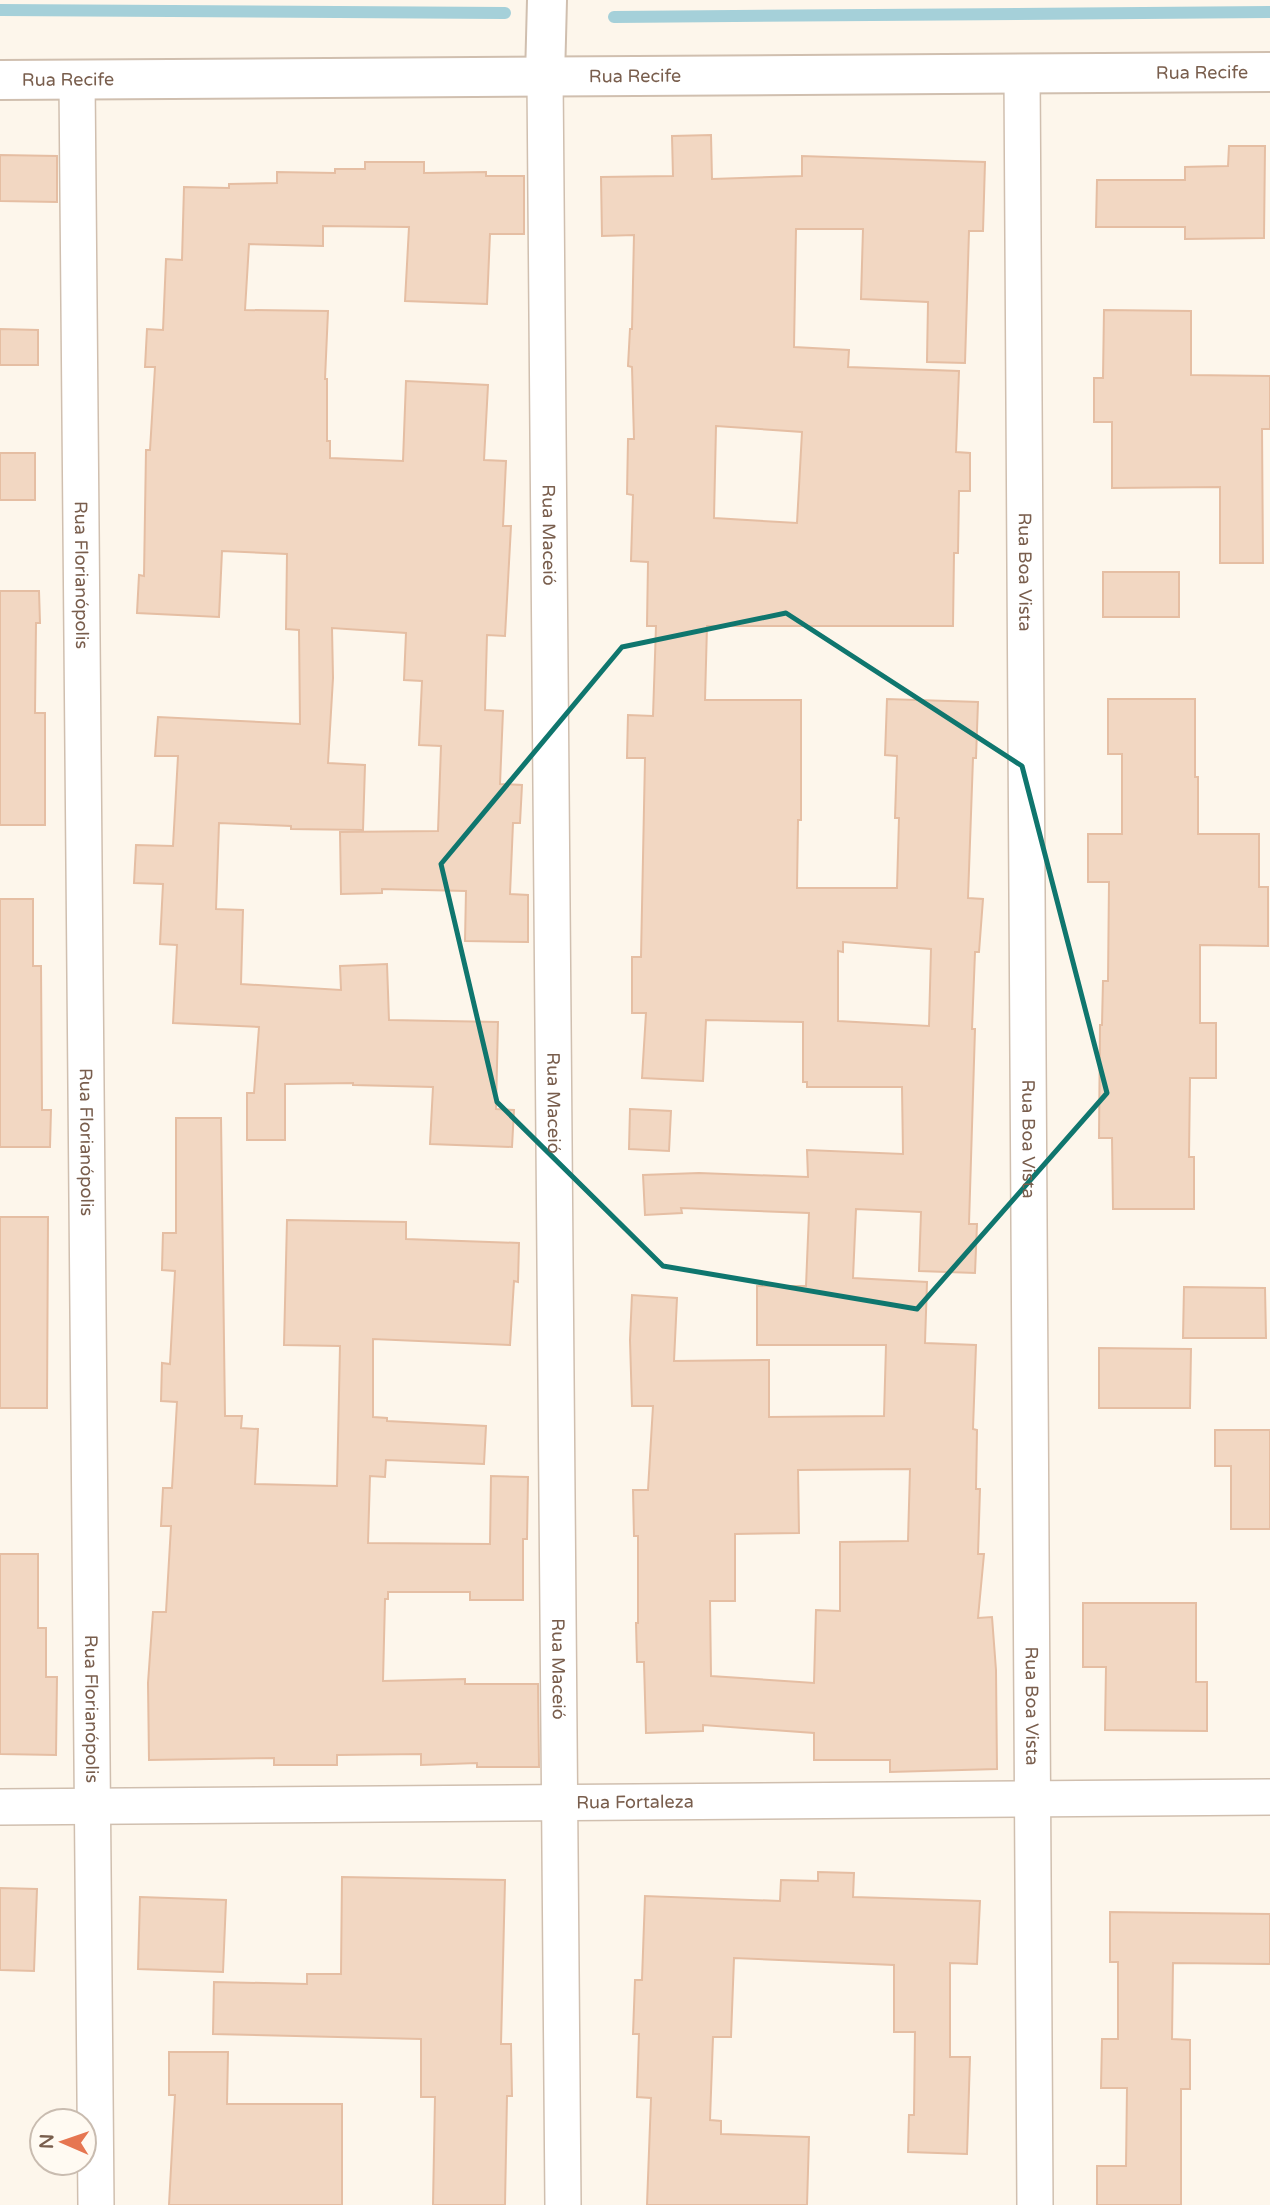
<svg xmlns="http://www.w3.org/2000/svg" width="1270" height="2205" viewBox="0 0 1270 2205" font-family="'Varela Round',sans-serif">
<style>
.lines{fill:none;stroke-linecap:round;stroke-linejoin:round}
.stream{stroke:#a5d0d9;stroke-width:12}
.building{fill:#f2d7c2;stroke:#e5bea3;stroke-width:2;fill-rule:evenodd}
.minor-casing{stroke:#d0bfaf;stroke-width:38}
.tertiary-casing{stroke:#d0bfaf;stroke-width:42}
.minor{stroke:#fff;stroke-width:35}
.tertiary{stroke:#fff;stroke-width:38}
.marked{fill:none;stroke:#0f766e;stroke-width:5;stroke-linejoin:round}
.labels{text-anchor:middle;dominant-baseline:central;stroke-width:5;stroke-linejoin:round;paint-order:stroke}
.street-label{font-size:18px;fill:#795e4d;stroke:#fffaf2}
</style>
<rect width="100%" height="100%" fill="#fdf6eb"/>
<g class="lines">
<g class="stream">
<path d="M0,10L505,13"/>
<path d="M614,17L1270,12"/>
</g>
</g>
<g class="building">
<path d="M711,135L712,179L802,176V156L985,162L983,231H969L965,363L927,362L928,302L861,299L863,229H796L794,347L849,350L848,367L959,371L956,452L970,453V491H959L958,553H954L953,626H707L705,700H801V820H798L797,888H897L899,818H895L897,756L885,755L887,699L978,702L976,758H973L968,898L983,899L979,952H975L972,1029H975L969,1224H977L975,1273L919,1271L921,1212L856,1209L853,1278L927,1282L925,1343L976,1345L973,1429L977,1430L976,1489H980L978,1554H984L978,1618L992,1617L996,1670L997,1769L890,1772V1760H814V1733L703,1725V1731L646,1733L644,1662H637L636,1623H638V1536H634L633,1490H648L653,1406H632L630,1340L632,1295L677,1298L674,1361L769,1360V1417L884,1416L886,1345H757V1286H806L809,1213L681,1208L682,1213L645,1215L643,1175L699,1173L808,1177L807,1150L903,1154L902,1087H807V1082H803V1022L706,1020L703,1081L642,1078L646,1013H632V957H641L645,758H627L628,715L653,716L656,626H647L648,562L631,561L633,495L627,494L628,439H634L632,367L628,366L630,329H632L634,235L602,236L601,177L673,176L672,136ZM716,426L802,432L797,523L714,518ZM843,942L931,949L929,1026L838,1021V951L843,952ZM910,1469L908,1541L840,1542V1611L816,1610L814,1683L711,1676L710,1601H735V1534L799,1533L798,1470Z"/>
<path d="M1229,146H1265L1264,238L1185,239V227H1096L1097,180H1185V167L1228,166Z"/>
<path d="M0,155L57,156V202L0,201Z"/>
<path d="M365,162H424V173L486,172V176H524V234H490L487,304L405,301L409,227L323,226V246L249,244L245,310L328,311L325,379H327V441H330V458L403,461L406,381L488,385L484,460L506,461L503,526H511L505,636L487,635L485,710L503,711L500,784L522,785L520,823H513L510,894L528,895V942L465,941L466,891L382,889V893L341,894L340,832L438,831L441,746L419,745L422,681L404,680L406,633L332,628L333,678L328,763L365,765L363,830L291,829V826L219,823L216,909L243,910L241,984L341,990L340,966L387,964L389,1020L498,1022L496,1109L514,1110L512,1147L430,1144L433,1087L353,1085V1083L285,1084V1140H247V1093H254L259,1027L173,1023L177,945L160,944L163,884L134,883L136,845L173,846L178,756H155L158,717L300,724L299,630L286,629L287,554L222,551L219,617L137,613L139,575L144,576L146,450H150L155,367H145L147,329L163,330L166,259L182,260L184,187L229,188V184L277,183V172L335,173V169H365Z"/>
<path d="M1104,310L1191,311V375L1270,376V429H1262L1263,563H1220V487L1112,488V422H1094V378H1103Z"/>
<path d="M0,329L38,330V365H0Z"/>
<rect x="0" y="453" width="35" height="47"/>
<rect x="1103" y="572" width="76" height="45"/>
<path d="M0,591H39L40,623H36L35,713H45V825H0Z"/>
<path d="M1108,699H1195V777H1198V834H1259V887H1268V946L1200,945V1023H1216V1078H1190L1189,1157H1194V1209H1113L1112,1138H1099L1100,1025H1102L1103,981H1108L1109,882H1088V834H1122V754H1108Z"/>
<path d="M0,899H33V966H41L42,1110H51L50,1147H0Z"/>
<path d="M630,1109L671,1111L669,1151L629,1149Z"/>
<path d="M176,1118H221L225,1416H242L241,1428L258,1429L255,1484L337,1486L340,1346L284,1345L287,1220L406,1222V1239L519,1243L518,1282L514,1281L510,1345L373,1339V1417L387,1418V1421L486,1426L484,1464L386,1460L385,1477L370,1476L368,1543L490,1544L491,1476L528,1477L527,1539H523V1600H470V1592H388V1599H385L383,1681L465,1679V1684H538L539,1767H477V1763L421,1765V1754L337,1755V1765H274V1758L149,1760L148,1683L153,1612H166L171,1526H161L163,1488H172L177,1402L161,1401L162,1363L170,1364L175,1271L162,1270L163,1233H176Z"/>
<path d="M0,1217H48L47,1408H0Z"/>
<path d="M1184,1287L1265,1288L1266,1338H1183Z"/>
<path d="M1099,1348L1191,1349L1190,1408H1099Z"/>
<path d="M1215,1430H1270V1529H1231V1466H1215Z"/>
<path d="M0,1554H38V1628H46V1677H57L56,1755L0,1754Z"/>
<path d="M1083,1603H1196V1682H1207V1731L1105,1730L1106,1667H1083Z"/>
<path d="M818,1872L854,1873L853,1897L980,1901L977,1964L950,1963V2057H970L967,2154L908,2152L909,2115H914L915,2032H894V1965L734,1958L731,2037H713L710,2120L721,2121V2134L809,2137L807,2205H647L651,2098L637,2097L639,2034H633L635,1980H642L645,1896L780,1901L781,1880L818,1881Z"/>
<path d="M342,1877L505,1880L501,2044H511L512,2096H507L505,2205H433L435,2097H421V2039L213,2034L214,1982L307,1984V1974H341Z"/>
<path d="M0,1888L37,1889L34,1971L0,1970Z"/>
<path d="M140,1897L226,1900L223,1972L138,1969Z"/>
<path d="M1110,1912L1270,1914V1964L1173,1963L1172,2039L1190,2040V2089H1181V2205H1097V2166H1126L1127,2088H1101L1102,2039H1118V1962H1110Z"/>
<path d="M169,2052H228L227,2104H342V2205H169L175,2095H169Z"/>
</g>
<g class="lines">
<defs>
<g id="minor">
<path id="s1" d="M1022,73L1035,2205"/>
<path id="s2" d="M545,77L563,2205"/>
<path id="s3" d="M77,80L96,2205"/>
<path id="s4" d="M0,1807L1270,1797"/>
</g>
<g id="tertiary">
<path d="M545,77L547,0"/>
<path id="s5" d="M0,80L1270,72"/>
</g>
</defs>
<use href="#minor" class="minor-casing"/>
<use href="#tertiary" class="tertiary-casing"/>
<use href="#minor" class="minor"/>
<use href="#tertiary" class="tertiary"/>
</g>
<path class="marked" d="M786,613L1022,766L1107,1093L917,1309L663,1266L497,1102L441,864L622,647Z"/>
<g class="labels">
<g class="street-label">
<text stroke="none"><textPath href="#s5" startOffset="1202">Rua Recife</textPath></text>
<text stroke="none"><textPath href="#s5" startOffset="635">Rua Recife</textPath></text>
<text stroke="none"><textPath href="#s5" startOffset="68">Rua Recife</textPath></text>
<text stroke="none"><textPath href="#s2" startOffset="458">Rua Maceió</textPath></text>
<text stroke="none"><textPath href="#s1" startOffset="499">Rua Boa Vista</textPath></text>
<text stroke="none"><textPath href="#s3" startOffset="495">Rua Florianópolis</textPath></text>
<text stroke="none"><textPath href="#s2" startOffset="1026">Rua Maceió</textPath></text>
<text stroke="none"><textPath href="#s1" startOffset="1066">Rua Boa Vista</textPath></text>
<text stroke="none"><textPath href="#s3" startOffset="1062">Rua Florianópolis</textPath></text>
<text stroke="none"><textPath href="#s2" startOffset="1592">Rua Maceió</textPath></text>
<text stroke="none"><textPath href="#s1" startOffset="1633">Rua Boa Vista</textPath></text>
<text stroke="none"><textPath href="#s3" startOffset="1629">Rua Florianópolis</textPath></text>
<text stroke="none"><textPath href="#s4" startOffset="635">Rua Fortaleza</textPath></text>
</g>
</g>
<g transform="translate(63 2142) rotate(272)"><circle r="33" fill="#fffaf2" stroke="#c9bcb0" stroke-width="2"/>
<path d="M0-5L12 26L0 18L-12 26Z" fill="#e67651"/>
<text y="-10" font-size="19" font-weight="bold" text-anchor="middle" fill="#795e4d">N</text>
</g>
</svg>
